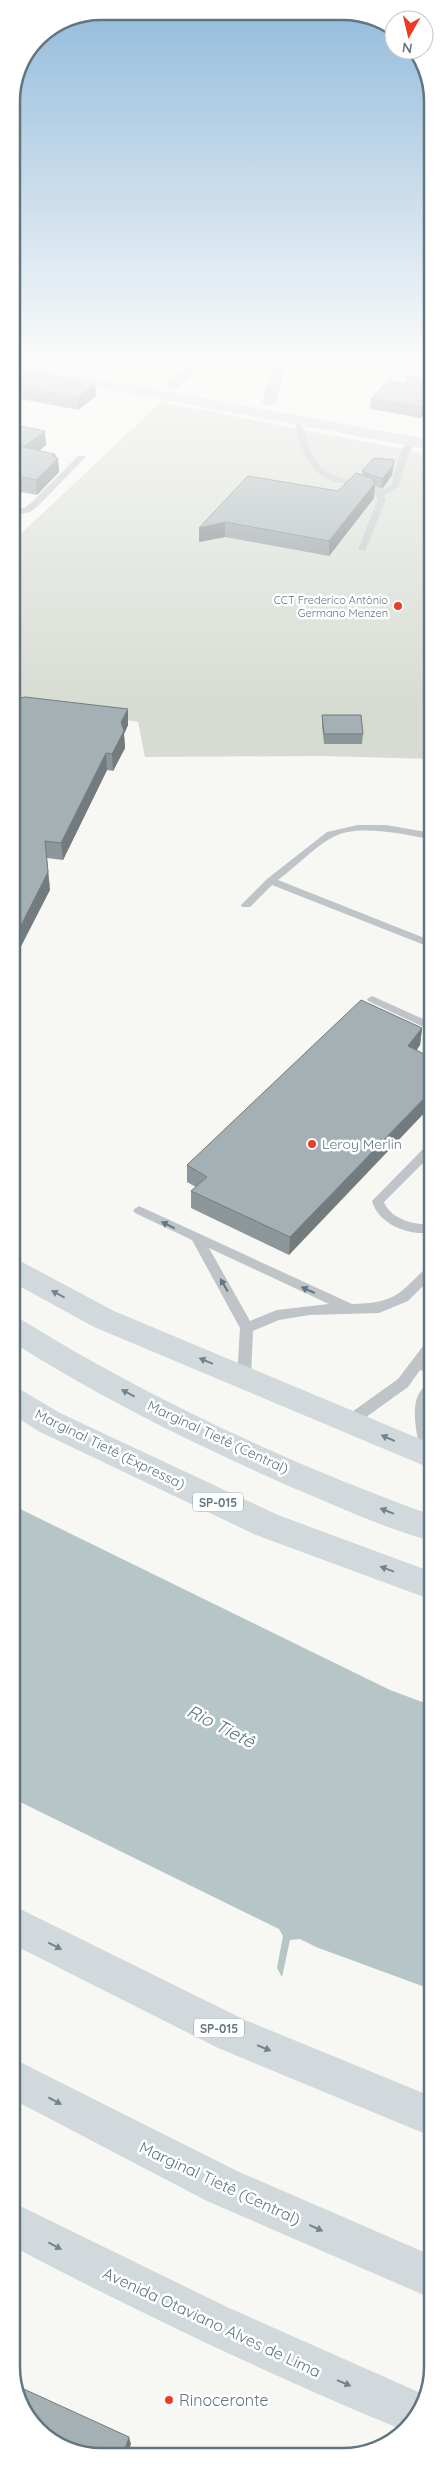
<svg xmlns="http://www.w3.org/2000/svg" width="444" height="2468" viewBox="0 0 444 2468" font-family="Quicksand,sans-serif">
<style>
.green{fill:#d7dcd3}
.water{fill:#b5c5c8}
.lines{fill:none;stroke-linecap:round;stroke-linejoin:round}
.service{fill:#bec4c7;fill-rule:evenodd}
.minor{fill:#bec4c7;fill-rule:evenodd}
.primary{fill:#d2d9dc;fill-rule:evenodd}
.trunk{fill:#d2d9dc;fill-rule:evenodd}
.motorway{fill:#d2d9dc;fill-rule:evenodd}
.wall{fill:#8d979b}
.shaded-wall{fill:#737b7e}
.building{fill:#a4b0b4;stroke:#737b7e}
.oneway{fill:#617680}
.oneway2{fill:#72858e}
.poi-dot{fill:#ea3d21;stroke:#fff;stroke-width:2}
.labels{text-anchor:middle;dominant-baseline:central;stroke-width:5;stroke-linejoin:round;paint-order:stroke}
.far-poi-label{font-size:11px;fill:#617680;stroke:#fff;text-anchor:end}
.shield{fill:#fff;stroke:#909fa6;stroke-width:1}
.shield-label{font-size:12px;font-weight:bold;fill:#617680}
.poi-label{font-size:14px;fill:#617680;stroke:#fff;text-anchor:start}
.street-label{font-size:14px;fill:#617680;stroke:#fff}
.near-street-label{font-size:16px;fill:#617680;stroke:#fff}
.near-poi-label{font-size:16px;fill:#617680;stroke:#fff;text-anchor:start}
.near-water-label{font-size:18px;font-style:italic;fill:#5c767c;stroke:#fff}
.rim{fill:none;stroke:#617680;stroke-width:2.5}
</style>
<rect width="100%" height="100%" fill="#f7f7f4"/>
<path class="green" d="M161,402L432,455V759L321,756L145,757L138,722L12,702V542Z"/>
<path class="water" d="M12,1505L390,1690L433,1706V1990L316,1947L300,1939L290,1940L282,1977L277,1968L283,1936L279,1929L12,1798Z"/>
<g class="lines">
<g class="service">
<path d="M296,419L301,420C310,454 314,475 353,480C364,482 373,484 382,491L392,485C395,472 399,446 411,439L415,441L407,458L399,486L384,496L386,499L365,551L358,549L378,499C362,470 321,503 301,445C299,437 294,426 296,419Z"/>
<path d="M79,455L86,457L37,507L30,512L12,516V512L24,508L31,503Z"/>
<path d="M358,825H386L432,833V839C405,835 359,823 333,837C317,845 293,869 278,880L432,941V948L272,885L250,907H242L241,905L267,879L327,832Z"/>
<path d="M372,996L432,1023V1031L368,1001L367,999Z"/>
<path d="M432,1143V1154L384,1202C390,1219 416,1226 432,1224V1232C410,1237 378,1224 372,1201L428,1144Z"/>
<path d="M139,1206L352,1304C395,1303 398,1295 427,1267L432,1265V1277L408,1301L379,1313L309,1315L279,1320L253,1331L251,1377L249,1381H239L237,1377L240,1328L192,1240L135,1213L133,1210ZM209,1248L329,1304L277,1310L250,1321Z"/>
<path d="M432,1340V1354L427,1362L432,1364V1375L420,1370L408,1387L355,1425L350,1427L345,1425L343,1421L345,1417L398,1379L427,1341Z"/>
<path d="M432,1383C433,1393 429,1403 429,1414C429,1430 432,1445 432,1462L424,1461L422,1457C418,1437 404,1392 432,1383Z"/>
</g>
<g class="minor">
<path d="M198,360H212L177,388H167L166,385L167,382Z"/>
<path d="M275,360H287L276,402L269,406L262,402Z"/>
</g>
<path class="primary" d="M11,363L432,440V450L11,371Z"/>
<g class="trunk">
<path d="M12,1259L22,1262L114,1311L432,1444V1469L94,1327L12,1282Z"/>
<path d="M12,1317L22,1320C150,1399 290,1464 432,1515V1541C385,1529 337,1506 291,1487C196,1445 100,1398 12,1342Z"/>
<path d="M12,2058L237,2171L433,2256V2299L207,2201L12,2099Z"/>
<path d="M12,2202L227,2307L423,2394L410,2426L403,2430C270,2375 139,2313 12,2246Z"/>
</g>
<g class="motorway">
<path d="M12,1387L23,1391L60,1413L278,1515L432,1572V1600L256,1535L38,1431L12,1414Z"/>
<path d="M12,1905L245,2020L433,2097V2137L218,2048L12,1944Z"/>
</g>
</g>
<g class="wall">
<path d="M11,360H39L33,365L11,362Z"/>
<path d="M432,379V409H429L421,418L370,409L371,399L405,384Z"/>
<path d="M95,384L96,396L78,410L21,399L20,387Z"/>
<path d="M12,424L46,445L39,451L55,454L56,457L58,458L59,472L37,495L22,492L17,496L12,495Z"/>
<path d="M394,460L392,475L382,489L375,486L374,498L329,556L225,537L199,542V528L338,491L362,475V471Z"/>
<path d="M12,700L128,725L124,734L125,748L113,771L107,770L63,860L47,858L50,890Z"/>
<path d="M322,715L363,734L362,744H324L322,725Z"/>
<path d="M422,1028L420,1045L289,1255L191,1208V1191L196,1187L187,1182V1165Z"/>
</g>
<g class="shaded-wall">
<path d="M33,360H39L33,365Z"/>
<path d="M95,384L96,396L78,410L77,398Z"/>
<path d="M430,398L429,409L421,418L422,407Z"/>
<path d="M45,431L46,445L25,462L23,447Z"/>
<path d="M55,454L56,460L58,458L59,472L37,495L36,480L52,456Z"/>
<path d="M394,460L392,475L382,489V479Z"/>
<path d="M21,477L22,492L17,496L16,481Z"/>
<path d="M375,483L374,498L329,556V541Z"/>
<path d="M225,522V537L199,542V528Z"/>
<path d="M128,709V725L124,734L125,748L113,771L112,754L121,722Z"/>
<path d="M106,753L107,770L63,860L61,843Z"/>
<path d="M48,872L50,890L12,964V943Z"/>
<path d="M422,1028L420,1045L406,1064L408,1046Z"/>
<path d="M432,1090V1105L289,1255L290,1237Z"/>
<path d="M129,2437L131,2444L127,2455H123Z"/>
</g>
<g class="building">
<path d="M23,370L95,384L77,398L20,387Z"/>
<path d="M409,377L432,379V399L430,398L422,407L371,399L388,381L405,384Z"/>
<path d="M12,424L45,431L23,447L55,454L52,456L58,458L36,480L21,477L16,481L12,480Z"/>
<path d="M374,458L394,460L393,466L382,479L362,471Z"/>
<path d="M356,473L371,478L375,483L329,541L225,522L199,528L248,476L338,491Z"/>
<path d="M25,697L128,709L121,722L124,731L112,754L106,753L61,843L45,841L48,872L12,943V700Z"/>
<path d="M322,715H361L363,734H324Z"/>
<path d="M361,1000L422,1028L408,1046L432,1058V1090L290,1237L191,1191L207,1177L187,1165Z"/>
<path d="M15,2385L129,2437L123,2455H83L34,2426Z"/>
</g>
<defs><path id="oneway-solid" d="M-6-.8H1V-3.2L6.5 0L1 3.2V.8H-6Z" transform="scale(1.25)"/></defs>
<g class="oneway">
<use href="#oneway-solid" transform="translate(168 1225) rotate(-154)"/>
<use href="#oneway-solid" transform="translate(224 1285) rotate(-120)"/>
<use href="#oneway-solid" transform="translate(308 1290) rotate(-156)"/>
</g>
<g class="oneway2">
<use href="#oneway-solid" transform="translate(58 1294) rotate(-152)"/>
<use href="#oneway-solid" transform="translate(206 1361) rotate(-157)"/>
<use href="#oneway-solid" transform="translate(128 1393) rotate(-152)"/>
<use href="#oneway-solid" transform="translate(388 1438) rotate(-156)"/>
<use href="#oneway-solid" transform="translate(387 1511) rotate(-158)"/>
<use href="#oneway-solid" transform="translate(387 1569) rotate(-160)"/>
<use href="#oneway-solid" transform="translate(55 1946) rotate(27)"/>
<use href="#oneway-solid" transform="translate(264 2048) rotate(22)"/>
<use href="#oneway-solid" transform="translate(55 2101) rotate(28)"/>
<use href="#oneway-solid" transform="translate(316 2228) rotate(24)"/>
<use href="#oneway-solid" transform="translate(55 2246) rotate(28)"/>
<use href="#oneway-solid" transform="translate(344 2383) rotate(23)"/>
</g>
<linearGradient id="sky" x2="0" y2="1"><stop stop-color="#93bbdb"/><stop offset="0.51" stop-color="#fbfbfa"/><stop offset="1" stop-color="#fbfbfa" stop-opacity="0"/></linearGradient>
<rect width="444" height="706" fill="url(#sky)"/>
<g class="poi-dot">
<circle cx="398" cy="606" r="5"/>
<circle cx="312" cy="1144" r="5"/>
<circle cx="169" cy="2400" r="5"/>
</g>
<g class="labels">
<g class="far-poi-label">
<text x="388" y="600">CCT Frederico Antônio<tspan x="388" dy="13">Germano Menzen</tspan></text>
</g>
<g class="shield">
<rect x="193" y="1492.5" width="50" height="19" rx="4"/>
<rect x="194" y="2018.5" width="50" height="19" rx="4"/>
</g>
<g class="shield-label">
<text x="218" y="1502">SP-015</text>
<text x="219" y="2028">SP-015</text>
</g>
<g class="poi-label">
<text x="322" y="1144">Leroy Merlin</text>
</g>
<g class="street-label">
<text transform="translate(218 1437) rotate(25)">Marginal Tietê (Central)</text>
<text transform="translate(110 1449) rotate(26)">Marginal Tietê (Expressa)</text>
</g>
<g class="near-street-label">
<text transform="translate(220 2183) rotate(25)">Marginal Tietê (Central)</text>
<text transform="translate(212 2322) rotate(25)">Avenida Otaviano Alves de Lima</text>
</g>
<g class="near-poi-label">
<text x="179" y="2400">Rinoceronte</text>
</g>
<g class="near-water-label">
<text transform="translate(221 1726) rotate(27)">Rio Tietê</text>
</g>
</g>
<path d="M0 0H444V2468H0ZM101 20H343A81 81 0 0 1 424 101V2367A81 81 0 0 1 343 2448H101A81 81 0 0 1 20 2367V101A81 81 0 0 1 101 20Z" fill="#fff" fill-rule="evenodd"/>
<path class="rim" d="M101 20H343A81 81 0 0 1 424 101V2367A81 81 0 0 1 343 2448H101A81 81 0 0 1 20 2367V101A81 81 0 0 1 101 20Z"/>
<g transform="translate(409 35) rotate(188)"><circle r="24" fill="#ffffff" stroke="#c0c8cc"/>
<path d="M0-4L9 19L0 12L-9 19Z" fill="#ea3d21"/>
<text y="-8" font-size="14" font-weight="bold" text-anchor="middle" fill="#617680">N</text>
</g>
</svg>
